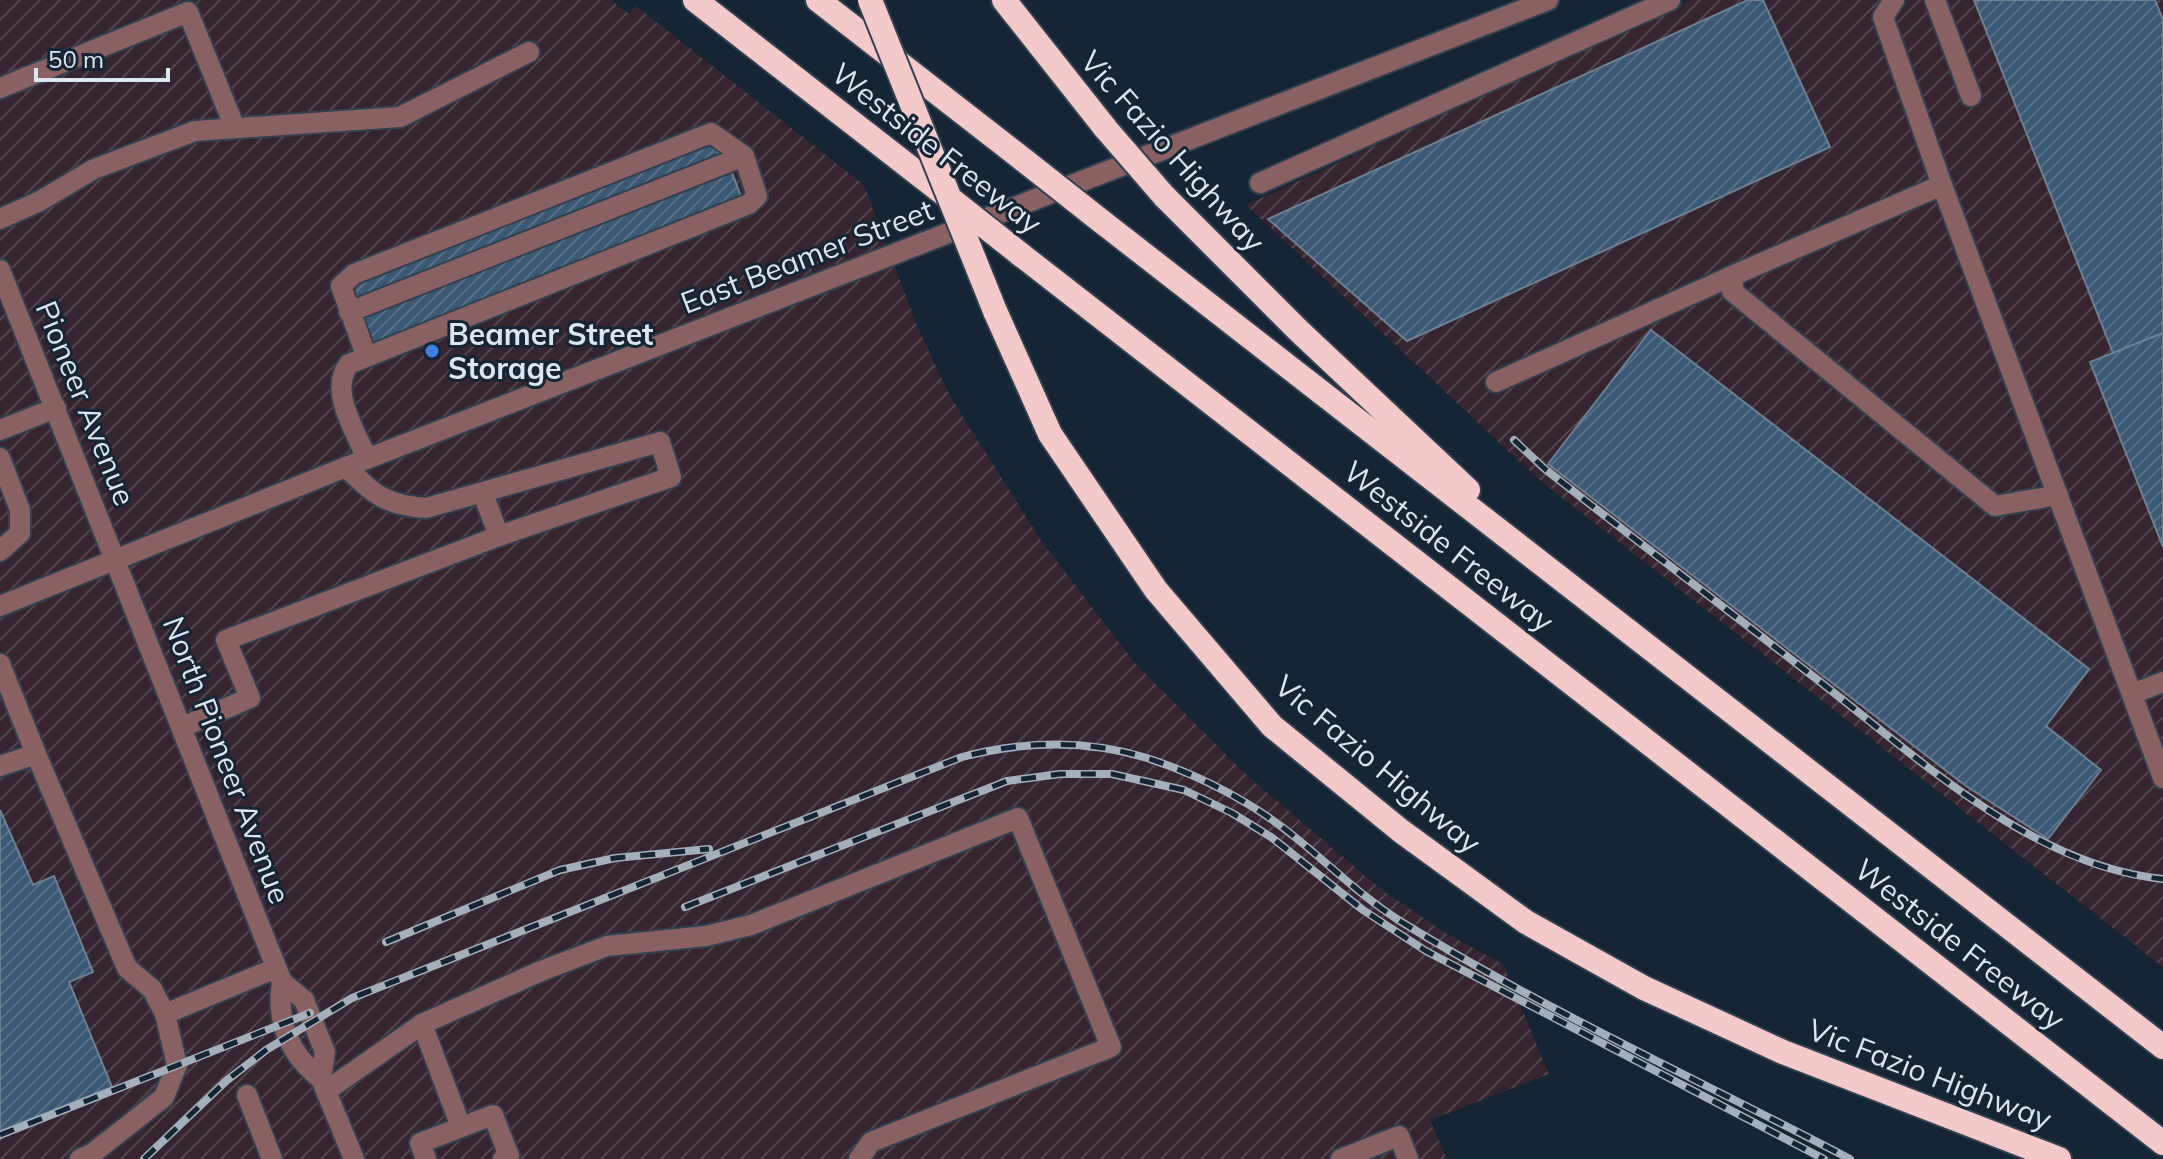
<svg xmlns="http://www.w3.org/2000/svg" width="2163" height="1159" viewBox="0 0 2163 1159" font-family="Mulish,sans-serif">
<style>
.industrial{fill:url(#industrial-furrows)}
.building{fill:url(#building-hatch);stroke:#6d8092;stroke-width:2}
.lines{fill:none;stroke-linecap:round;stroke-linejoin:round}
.minor-casing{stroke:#32404f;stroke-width:24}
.highway-casing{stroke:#32404f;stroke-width:28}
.minor{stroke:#8a6162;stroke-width:20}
.highway{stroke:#f3c9ca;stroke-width:24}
.rail-casing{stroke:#a3afba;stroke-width:8}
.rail{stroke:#162535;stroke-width:5;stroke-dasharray:15;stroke-linecap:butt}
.highway-bridge-casing{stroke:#32404f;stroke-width:28;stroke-linecap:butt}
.highway-bridge{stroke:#f3c9ca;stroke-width:24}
.shop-dot{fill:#3f7fe0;stroke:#162535;stroke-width:3}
.labels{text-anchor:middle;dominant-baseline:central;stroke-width:6;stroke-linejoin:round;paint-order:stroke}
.street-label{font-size:30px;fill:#dce6f0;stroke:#162535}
.poi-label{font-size:30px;font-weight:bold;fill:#dce6f0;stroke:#162535;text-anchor:start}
</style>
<defs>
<pattern id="industrial-furrows" width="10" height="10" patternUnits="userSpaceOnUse" patternTransform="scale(2)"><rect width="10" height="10" fill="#362530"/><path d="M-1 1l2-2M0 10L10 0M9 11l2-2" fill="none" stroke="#52454e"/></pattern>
<pattern id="building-hatch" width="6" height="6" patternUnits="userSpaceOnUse" patternTransform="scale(2)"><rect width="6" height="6" fill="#3b5874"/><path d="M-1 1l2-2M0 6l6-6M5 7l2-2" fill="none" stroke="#577088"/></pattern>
</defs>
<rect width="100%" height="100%" fill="#162535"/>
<g class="industrial">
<path d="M0,0H611L629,14L636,6L864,185L918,328L951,398L1042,542L1134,662L1242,771L1382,890L1447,934L1503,964L1549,1074L1430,1120L1447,1159H0Z"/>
<path d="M1691,0H2163V967L1537,478L1246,205Z"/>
</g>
<g class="building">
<path d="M1748,0H1763L1830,147L1407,341L1268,219Z"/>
<path d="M1974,0H2155L2163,20V333L2113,353Z"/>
<path d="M714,143L721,160L357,302L350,284Z"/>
<path d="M731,170L743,202L375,347L361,314Z"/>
<path d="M1651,330L2089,669L2046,726L2101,770L2048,839L1966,786L1548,464Z"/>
<path d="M2163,333V547L2090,362Z"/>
<path d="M0,810L33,885L54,876L93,972L69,982L112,1087L0,1131Z"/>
</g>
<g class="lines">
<defs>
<g id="minor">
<path d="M1894,0L1883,17L1942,185L1734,275L1732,291L1995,506L2058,495"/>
<path d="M1935,0L1971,96"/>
<path d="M0,88L188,12L235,128"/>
<path d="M1260,183L1670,0"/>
<path d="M1942,185L2163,778"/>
<path d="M0,219L40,201L94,169L195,131L400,117L529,52"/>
<path d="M0,270L282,982C276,1023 289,1054 321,1079"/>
<path d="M349,312L744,156"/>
<path d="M366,355L341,286L354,274L711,133L744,156L757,196L749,204L349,364C328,391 356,431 367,459"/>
<path d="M1496,382L1734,275"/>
<path d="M0,430L56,408"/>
<path d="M0,458L20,510V533L0,551"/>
<path d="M346,467C375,495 385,505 426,508L660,442L671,477L499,536L483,494"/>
<path d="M0,606L346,467L1548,0"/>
<path d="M0,664L36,754"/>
<path d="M2132,694L2163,682"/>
<path d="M182,727L250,698L226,640L499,536"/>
<path d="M0,766L36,754L127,968L152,989L165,1014L177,1065L164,1097L93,1153L80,1159"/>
<path d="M282,982L304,1000L325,1052L321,1079L354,1159"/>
<path d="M165,1014L276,968"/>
<path d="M422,1024L461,1127"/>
<path d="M326,1091L422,1024L541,971L607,946L706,936L751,925L1018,818L1111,1047L871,1142L859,1159"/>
<path d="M247,1095L272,1159"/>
<path d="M426,1159L420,1143L493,1115L509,1156L503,1159"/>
<path d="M1341,1159L1399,1136L1408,1159"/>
</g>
<g id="highway">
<path d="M695,0L944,194"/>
<path d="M818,0L1025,161"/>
<path d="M1004,0L1106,129"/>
<path d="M1164,196L1299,331L1468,490"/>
<path d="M1101,221L2163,1047"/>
<path d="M1020,254L2163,1143"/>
<path d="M995,311L1050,434L1156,590L1272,726L1401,831L1526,922L1644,988L1783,1052L2059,1159"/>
</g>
</defs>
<use href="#minor" class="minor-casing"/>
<use href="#highway" class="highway-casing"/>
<use href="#minor" class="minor"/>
<use href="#highway" class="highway"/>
<defs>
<g id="rail">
<path d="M1514,440L1545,469C1633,538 1722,606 1810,674C1913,753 2029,866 2163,879"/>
<path d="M685,907L1007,781L1060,774H1112L1184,790L1232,813L1271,837L1363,910L1426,951L1824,1159"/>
<path d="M386,942L560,870L615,858L709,849"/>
<path d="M0,1135L310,1013"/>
<path d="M144,1159L226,1081L266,1050L352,998L962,757C1024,741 1085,739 1147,758C1199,775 1254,803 1296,838C1331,866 1362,897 1400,921C1543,1009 1701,1081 1850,1159"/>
</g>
</defs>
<use href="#rail" class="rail-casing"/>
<use href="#rail" class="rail"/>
<defs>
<g id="highway-bridge">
<path d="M870,0L995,311"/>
<path d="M1106,129L1164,196"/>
<path d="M1025,161L1101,221"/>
<path d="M953,201L1020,254"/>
</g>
</defs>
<use href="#highway-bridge" class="highway-bridge-casing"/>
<use href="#highway-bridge" class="highway-bridge"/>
</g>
<circle class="shop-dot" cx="432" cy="351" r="8"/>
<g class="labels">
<g class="street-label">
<text transform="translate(937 148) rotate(38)">Westside Freeway</text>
<text transform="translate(1173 151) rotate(48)">Vic Fazio Highway</text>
<text transform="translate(807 256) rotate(-21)">East Beamer Street</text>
<text transform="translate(86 403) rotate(68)">Pioneer Avenue</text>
<text transform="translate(1449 546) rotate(38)">Westside Freeway</text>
<text transform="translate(227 760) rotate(69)">North Pioneer Avenue</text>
<text transform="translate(1378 764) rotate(40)">Vic Fazio Highway</text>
<text transform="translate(1960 944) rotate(38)">Westside Freeway</text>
<text transform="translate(1930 1074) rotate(21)">Vic Fazio Highway</text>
</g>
<g class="poi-label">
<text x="448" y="334">Beamer Street<tspan x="448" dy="34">Storage</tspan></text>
</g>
</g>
<path d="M36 68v12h132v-12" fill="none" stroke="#dce6f0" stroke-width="4"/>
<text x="48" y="68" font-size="24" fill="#dce6f0" stroke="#162535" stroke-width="6" paint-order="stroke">50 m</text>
</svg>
